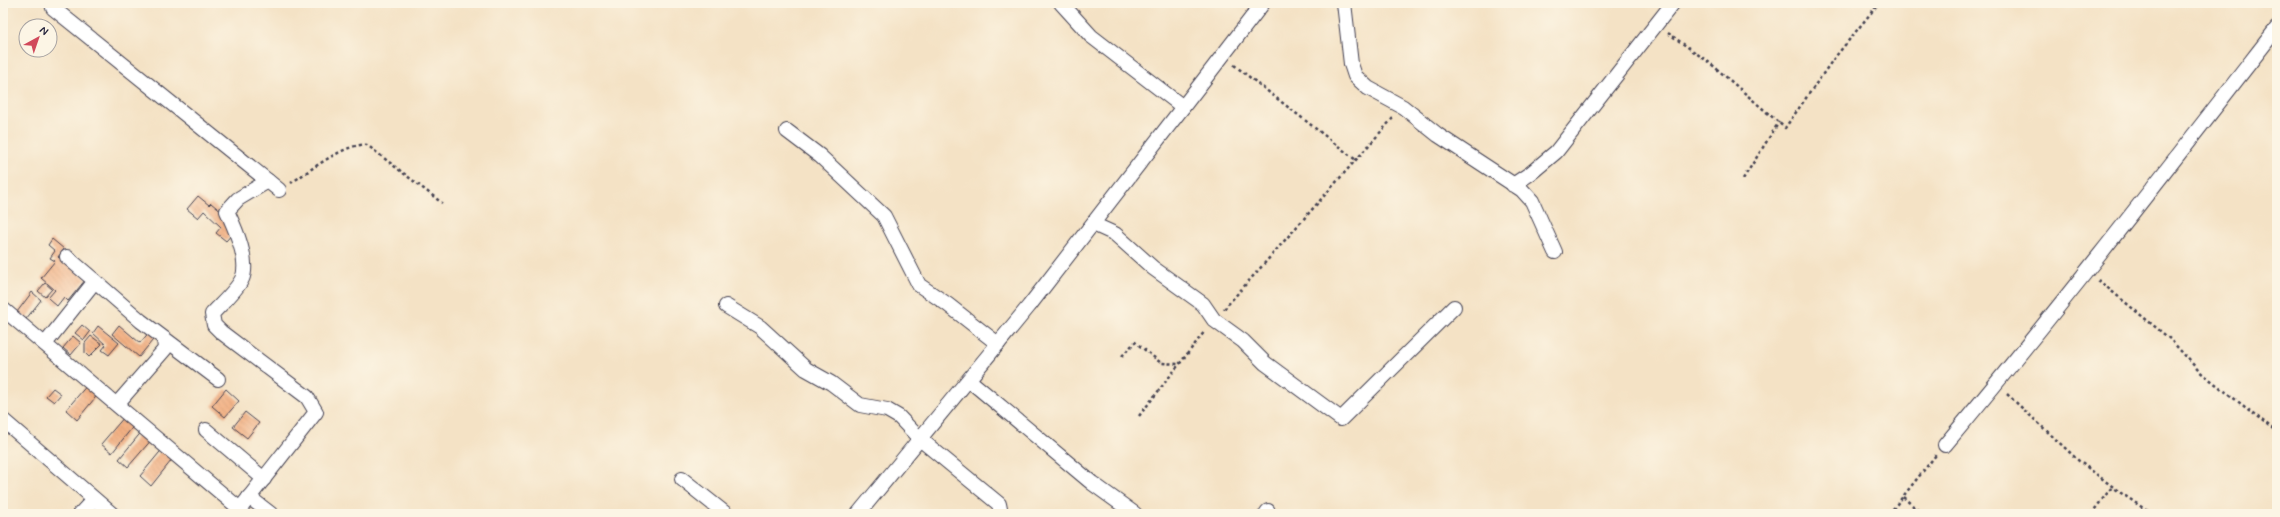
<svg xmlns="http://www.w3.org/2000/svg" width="2280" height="517" viewBox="0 0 2280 517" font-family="Mynerve,sans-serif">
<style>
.building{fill:url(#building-back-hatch)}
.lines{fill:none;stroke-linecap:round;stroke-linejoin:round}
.street-casing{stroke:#423f50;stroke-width:16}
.path{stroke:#423f50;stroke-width:2.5;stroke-dasharray:3 3;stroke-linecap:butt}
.street{stroke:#fff;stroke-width:14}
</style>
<defs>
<pattern id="building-back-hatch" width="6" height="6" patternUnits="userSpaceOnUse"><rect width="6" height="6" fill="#f2ae80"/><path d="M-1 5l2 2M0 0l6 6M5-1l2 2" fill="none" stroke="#cf9570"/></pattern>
</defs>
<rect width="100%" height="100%" fill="#fcf5e5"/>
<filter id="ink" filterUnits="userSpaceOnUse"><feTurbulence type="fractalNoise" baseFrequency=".025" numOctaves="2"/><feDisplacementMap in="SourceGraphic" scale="8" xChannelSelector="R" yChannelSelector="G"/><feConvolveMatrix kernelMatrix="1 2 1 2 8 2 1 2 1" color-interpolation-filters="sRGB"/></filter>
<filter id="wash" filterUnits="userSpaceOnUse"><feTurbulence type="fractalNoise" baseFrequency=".012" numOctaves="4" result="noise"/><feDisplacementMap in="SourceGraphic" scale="16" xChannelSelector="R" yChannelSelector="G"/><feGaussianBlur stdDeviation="0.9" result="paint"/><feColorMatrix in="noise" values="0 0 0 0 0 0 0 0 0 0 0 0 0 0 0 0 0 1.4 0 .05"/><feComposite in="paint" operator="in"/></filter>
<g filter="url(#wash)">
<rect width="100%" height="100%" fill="#f4e2c5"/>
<g id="blocks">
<g class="building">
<path d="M198,196L209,205L211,203L229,218L235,231L226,241L216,233L221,227L204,211L198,218L187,209Z"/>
<path d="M52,239L64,249L58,257L86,279L68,301L64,297L57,306L48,298L55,290L41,278L55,261L50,258L55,251L48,245Z"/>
<path d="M45,283L52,289L45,297L38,291Z"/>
<path d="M32,292L41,300L26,319L17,312Z"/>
<path d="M82,325L90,332L84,340L75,333Z"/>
<path d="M119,325L140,343L151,330L157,335L139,357L112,334Z"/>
<path d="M98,326L119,343L109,355L102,350L106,345L93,333Z"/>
<path d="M73,336L81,343L71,355L63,348Z"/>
<path d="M91,336L102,344L89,357L85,353V343Z"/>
<path d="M88,384L99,393L77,420L66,410Z"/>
<path d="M53,388L61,394L54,402L46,396Z"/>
<path d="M226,389L239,401L225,417L212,406Z"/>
<path d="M245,412L259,423L247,438L233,427Z"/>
<path d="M125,416L135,424L112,453L101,444Z"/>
<path d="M143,430L153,438L128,467L119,459Z"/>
<path d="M164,447L175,456L151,486L140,476Z"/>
</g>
</g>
</g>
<g filter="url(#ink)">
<use href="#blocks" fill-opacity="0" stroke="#423f50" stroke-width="1"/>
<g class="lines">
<defs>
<g id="street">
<path d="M52,3L53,8L268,181"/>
<path d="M1344,3L1351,64L1355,76L1368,88L1403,107L1438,135L1522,190L1532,201L1555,252"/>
<path d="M1183,107L1263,3"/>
<path d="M787,131L820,156L884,216L919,285L947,304L998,344"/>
<path d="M1513,185L1531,173L1556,152L1673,3"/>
<path d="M1093,224L1115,234L1153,268L1203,304L1214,320L1243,341L1265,363L1341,419L1454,307"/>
<path d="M95,281L141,321L218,379"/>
<path d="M726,306L760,327L806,369L831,383L860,405L887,410L899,417L920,439L999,504L1001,514"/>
<path d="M3,309L240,509"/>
<path d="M45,344L95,281L67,257"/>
<path d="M969,380L1092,483L1135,514"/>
<path d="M117,404L165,349L164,339"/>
<path d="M3,420L112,514"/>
<path d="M206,430L264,479"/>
<path d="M1945,445C2059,309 2168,168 2277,28"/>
<path d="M682,479L726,514"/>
<path d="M249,497L271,514"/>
<path d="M80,514L94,499"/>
<path d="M236,514L316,412L307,397L221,332L214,325L212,314C220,305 237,290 242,279C250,261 235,228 227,211L238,199L268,181L279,190"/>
<path d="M858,514L1029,306L1183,107L1091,36L1061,3"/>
<path d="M1266,514L1268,511"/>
</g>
</defs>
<use href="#street" class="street-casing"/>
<g class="path">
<path d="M1668,33L1710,63L1785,128L1832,61L1879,3"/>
<path d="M1234,65L1356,160"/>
<path d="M1743,179L1779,122"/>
<path d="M291,183C309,171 347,142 367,145L442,203"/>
<path d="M2098,280L2170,339L2199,371L2277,432"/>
<path d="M1224,309L1393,118"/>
<path d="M1122,356L1135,342L1161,363L1178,364"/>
<path d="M2007,394L2079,461L2121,493L2152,514"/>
<path d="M1139,416L1205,331"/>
<path d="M1903,497L1922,514"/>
<path d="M1889,514L1936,455"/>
<path d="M2091,514L2112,487"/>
</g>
<use href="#street" class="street"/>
</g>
</g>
<rect width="2280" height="517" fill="none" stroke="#fcf5e5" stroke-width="16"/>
<g transform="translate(38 38) rotate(40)"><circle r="19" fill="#fcf5e5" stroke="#a5a1a1"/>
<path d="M0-3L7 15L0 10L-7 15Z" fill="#d1495b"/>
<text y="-6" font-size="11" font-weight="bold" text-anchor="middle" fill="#22223b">N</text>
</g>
</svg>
